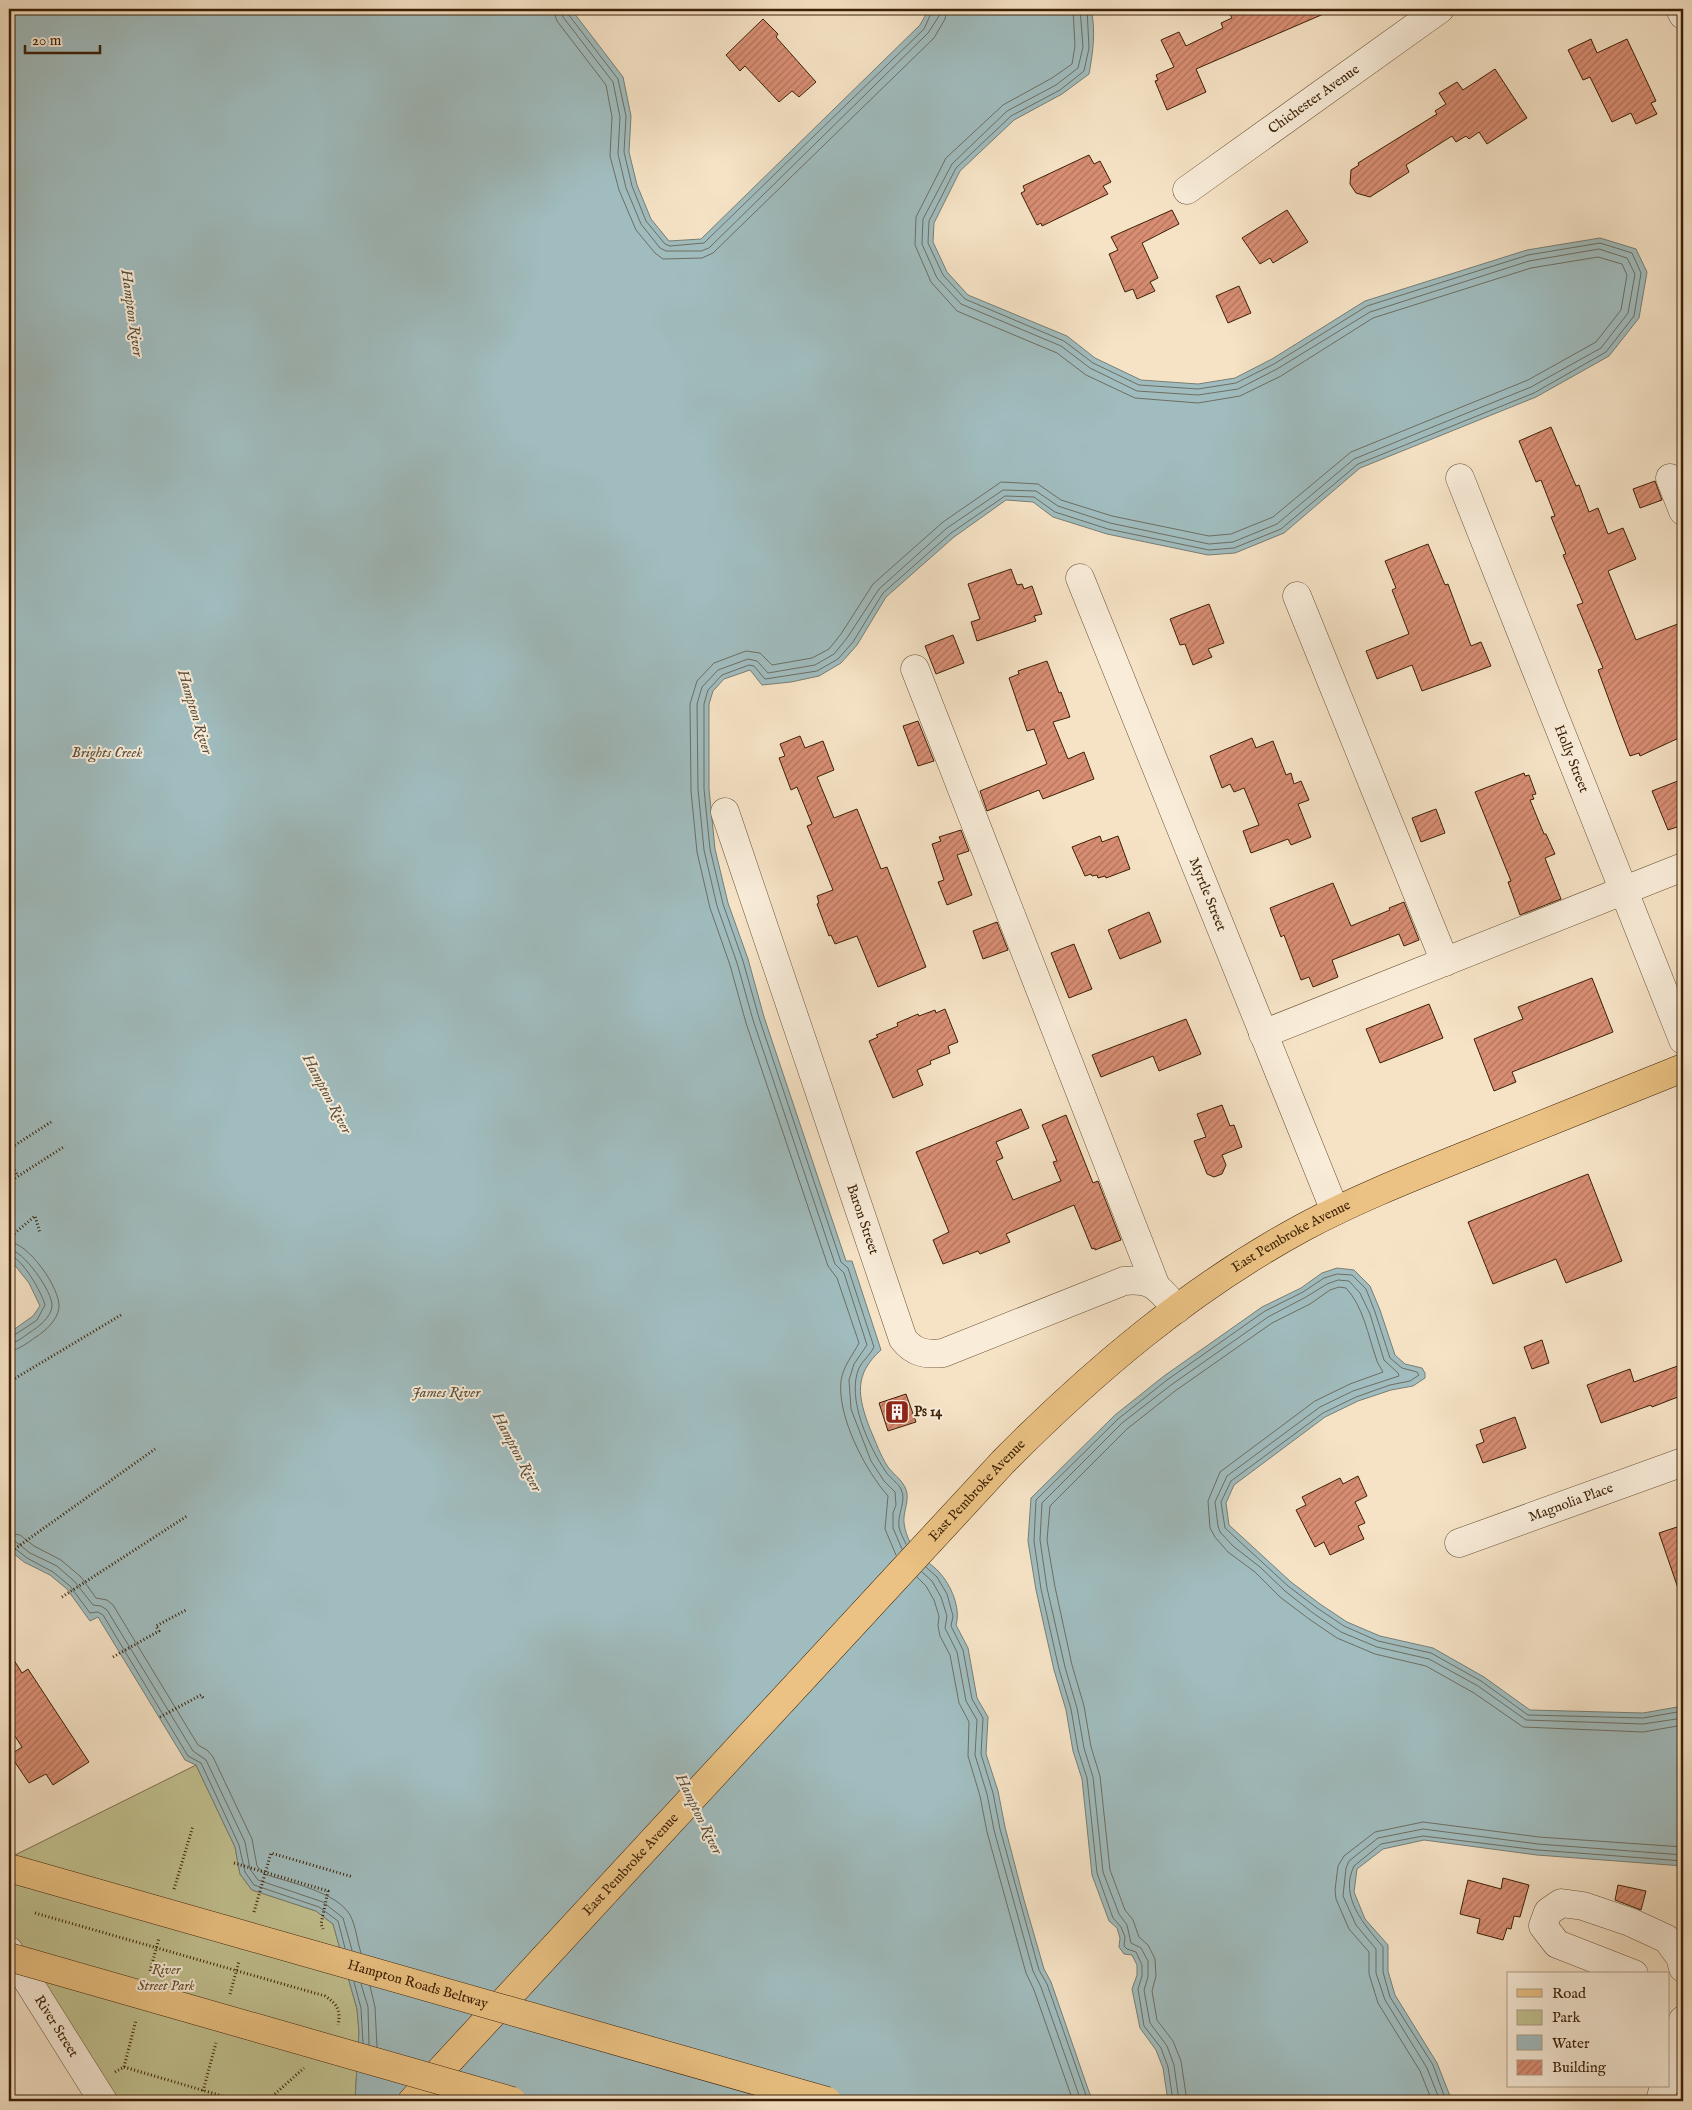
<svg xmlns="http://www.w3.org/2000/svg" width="1692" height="2110" viewBox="0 0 1692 2110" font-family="'IM FELL English',serif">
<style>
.green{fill:#c2c291;stroke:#7f714b}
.water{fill:#a0bcbe;stroke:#787e74}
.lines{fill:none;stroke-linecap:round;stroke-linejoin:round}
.shore{stroke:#6e6e62;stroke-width:1}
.building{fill:url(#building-hatch);stroke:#3c2005}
.minor-casing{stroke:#6a5135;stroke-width:29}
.major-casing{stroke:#3c2005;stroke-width:29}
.path{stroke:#3c2005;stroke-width:3;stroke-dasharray:1 2.5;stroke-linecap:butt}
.minor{stroke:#f9edda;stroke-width:28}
.major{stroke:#ebc283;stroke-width:28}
.highway-bridge-casing{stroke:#3c2005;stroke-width:29;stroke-linecap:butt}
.highway-bridge{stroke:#ebc283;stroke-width:28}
.labels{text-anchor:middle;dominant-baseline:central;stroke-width:4;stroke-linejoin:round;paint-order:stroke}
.street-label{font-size:14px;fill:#3c2005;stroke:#f9edda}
.poi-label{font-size:14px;font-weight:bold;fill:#3c2005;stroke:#f9edda;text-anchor:start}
.park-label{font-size:14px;font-style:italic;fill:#64512f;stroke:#f9edda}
.water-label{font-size:15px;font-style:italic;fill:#5a4f3c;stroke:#f9edda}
</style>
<defs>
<pattern id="building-hatch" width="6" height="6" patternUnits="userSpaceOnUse" patternTransform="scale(1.25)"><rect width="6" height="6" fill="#d98e74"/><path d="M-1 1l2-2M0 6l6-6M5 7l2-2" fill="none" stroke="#b1745d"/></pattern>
</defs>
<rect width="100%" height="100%" fill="#f6e3c6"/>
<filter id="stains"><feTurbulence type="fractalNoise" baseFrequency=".004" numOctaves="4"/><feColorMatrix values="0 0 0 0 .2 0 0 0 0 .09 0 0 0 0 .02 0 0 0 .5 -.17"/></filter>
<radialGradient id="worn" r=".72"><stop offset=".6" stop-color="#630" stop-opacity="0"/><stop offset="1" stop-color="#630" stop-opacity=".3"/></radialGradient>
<path class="green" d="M196,1765L235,1847L240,1874L252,1890L316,1911L333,1924L357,2009L359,2032L355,2101H99L9,1960V1858Z"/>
<g class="water">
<path d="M9,9H571L623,77L631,116L629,152L637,185L651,219L669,241L701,239L920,25L929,9H1091C1096,31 1093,52 1089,74L1062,94L1014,120L960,171L934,223L933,242L947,272L968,295L1067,336L1095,358L1141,380L1198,384L1235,378L1272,359L1365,301L1527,250L1600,238L1636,249L1647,272L1639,318L1609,356L1536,397L1360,468L1284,533L1235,553L1208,555L1107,534L1053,517L1033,502L1006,500L954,537L886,597L857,645L841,663L819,676L791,682L762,685L750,670L724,679L713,691L709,704V789L715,849L728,903L748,959L764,1017L846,1261H852L881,1350C853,1375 858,1397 870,1429C876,1442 880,1455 888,1467C893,1474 901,1479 905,1487C910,1497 905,1507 904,1517C903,1527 908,1540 914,1549C920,1558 932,1564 939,1572C951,1585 961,1608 956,1625L968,1648L977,1698L988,1717L986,1754L998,1791L1005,1827L1024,1900L1044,1969L1051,1982L1088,2089L1092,2099L1096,2101H355L359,2032L357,2009L333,1924L316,1911L252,1890L240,1874L235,1847L196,1765L185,1760L98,1617L90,1621L67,1589L50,1575L24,1562L9,1550V1333L33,1316L40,1306L29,1283L9,1258Z"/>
<path d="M1337,1268L1354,1270L1370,1286L1380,1310L1395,1355L1405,1364L1422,1368L1425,1373V1378L1413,1386L1391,1390L1358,1401L1325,1417L1234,1485L1226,1503L1229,1525L1291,1582L1320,1604L1347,1622L1380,1636L1433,1648L1484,1677L1530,1710L1643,1713L1683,1706V1866L1537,1855L1424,1840L1383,1849L1357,1869L1354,1892L1365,1919L1388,1945V1971L1395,1995L1437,2063L1452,2101H1168L1163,2068L1156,2050L1140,2028L1132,1989L1137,1975V1965L1132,1955L1124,1954L1119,1947L1120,1938L1117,1928L1109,1921L1092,1875L1082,1779L1073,1751L1066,1710L1054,1670L1036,1590L1028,1541L1031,1498L1115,1415L1164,1376L1262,1307L1301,1288L1322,1273Z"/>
</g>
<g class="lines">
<g class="shore">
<path d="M553,9L557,21L606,85L612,117L610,156L619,190L636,230L655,253L663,259L702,258L713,253L934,38L945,19L947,9"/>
<path d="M561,9L563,17L613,82L620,117L618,154L626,188L641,224L660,248L666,251H701L709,248L928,33L939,16L940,9"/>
<path d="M567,9L568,14L618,79L626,116L624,152L632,186L646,221L665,244L670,246L704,243L924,29L933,9"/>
<path d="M9,1242C28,1242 61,1289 59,1308C57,1321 45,1331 36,1337C27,1343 19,1350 9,1351"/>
<path d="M9,1249C23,1250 53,1292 52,1306C51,1318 38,1327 29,1333C23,1337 17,1343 9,1343"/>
<path d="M9,1255C22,1257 42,1293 45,1305L37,1320L13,1336L9,1337"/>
<path d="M9,1533L20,1535L34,1546L61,1560L81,1577L96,1598L107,1600L113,1605L198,1745L207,1750L213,1757L252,1839L257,1866L264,1874C288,1882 337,1892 350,1915C356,1926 357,1941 361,1953"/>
<path d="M9,1540L16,1542L30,1553L57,1566L75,1582L93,1605L101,1606L107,1610L193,1751L206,1760L245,1842L250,1869L258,1880L323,1902L343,1918L352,1950"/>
<path d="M906,1544C904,1539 900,1533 899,1527C897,1514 907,1501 901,1489C898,1483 890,1478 886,1472C869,1447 846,1398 859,1368C863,1360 871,1354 874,1347L848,1268L841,1262L759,1018L743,961L723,904L710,849L704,789V704L708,690L722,675L749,665L754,666L765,679L817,671L838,659L853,642L883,593L951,533L1005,496L1034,497L1055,512L1108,529L1209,550L1234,548L1281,529L1358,464L1534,393L1606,352L1634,316L1641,273L1632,253L1600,243L1528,255L1367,306L1274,364L1236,383L1198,389L1139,385L1093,363L1064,341L965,299L943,275L928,243L929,221L956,168L1011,116L1060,90L1084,71L1089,48L1087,9"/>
<path d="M9,1547H13L27,1558L53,1572L70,1586L90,1613L98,1612L103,1615L188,1756L201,1763L239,1845L245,1872L254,1885L319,1907L338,1921L345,1948"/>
<path d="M902,1549L893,1528V1513L896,1505L895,1492L884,1481L871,1461L851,1409L849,1380L854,1364L867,1345L844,1273L835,1264L753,1020L737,963L717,906L704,850L698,789L697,704L702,687L718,670L748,659L757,661L768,673L815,665L834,654L847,638L879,589L947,528L1003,490L1036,491L1058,506L1110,523L1209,544L1233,542L1277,524L1354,459L1531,387L1601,348L1628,313L1635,274L1627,258L1599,249L1529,261L1370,312L1277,369L1238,389L1198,395L1137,391L1090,368L1061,346L961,304L937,278L922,244L923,219L952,164L1007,111L1056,85L1078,68L1083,47L1080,9"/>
<path d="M896,1555L885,1529L888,1496C865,1470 837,1416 841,1381C843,1366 853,1355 859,1343L837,1278L828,1266L746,1023L730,965L710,908L697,852L691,791L690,704L697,681L714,663L746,651L760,653L772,665L812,658L829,649L841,634L873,584L943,522L1001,482L1038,484L1061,500L1112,516L1209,536L1231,534L1273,517L1351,452L1528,380L1596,342L1621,310L1627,275L1622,264L1598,257L1531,268L1373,318L1281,376L1240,396L1198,403L1135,398L1086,375L1057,353L957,311L931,282L915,245L916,217L946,158L1003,105L1052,78L1072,64L1075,46L1073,9"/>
<path d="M926,1567L937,1577L947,1594L953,1616L951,1626L963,1650L972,1699L983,1718L981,1754L993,1793L1000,1829L1039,1970L1047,1984L1088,2101"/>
<path d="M922,1572L932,1581L941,1597L947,1616L945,1628L957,1652L966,1701L977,1720L975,1755L987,1794L994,1830L1033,1971L1041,1987L1081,2101"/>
<path d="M917,1577L926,1586L934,1600L939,1616L938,1626L940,1636L950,1655L959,1703L969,1722L968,1756L980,1796L987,1832L1026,1973L1034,1990L1073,2101"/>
<path d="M354,1982L361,2008L363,2043"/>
<path d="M361,1984L368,2007L369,2045"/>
<path d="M370,1986L375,2007L377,2047"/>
<path d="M1173,2101L1168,2067L1161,2048L1144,2026L1138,1989L1142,1976V1965L1136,1952L1127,1949L1124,1946L1125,1937L1121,1927L1113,1918L1097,1873L1087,1778L1078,1750L1071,1709L1059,1669L1041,1589L1034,1541L1036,1500L1118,1419L1167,1380L1265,1311L1303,1292L1324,1278L1337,1274L1352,1275L1366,1289L1375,1312L1390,1358L1402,1368L1417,1372L1419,1375L1410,1381L1390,1385L1356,1397L1323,1413L1231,1481L1221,1502L1225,1528L1288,1586L1317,1608L1344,1626L1378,1641L1431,1653L1481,1681L1528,1715L1643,1718L1683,1711"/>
<path d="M1179,2101L1174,2065L1167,2046L1150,2023L1144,1990L1148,1977V1961L1141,1948L1131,1943L1127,1925L1119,1914L1103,1872L1093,1777L1084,1748L1077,1708L1065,1667L1047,1588L1040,1540L1042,1503L1122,1423L1171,1385L1268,1317L1306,1297L1327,1284L1338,1280L1349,1281L1360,1293L1370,1314L1384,1360L1398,1373L1399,1376L1353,1391L1320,1407L1227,1476L1215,1502L1218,1526L1220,1532L1233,1546L1260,1567L1285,1591L1313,1613L1341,1632L1377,1647L1429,1659L1478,1686L1526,1720L1643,1724L1683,1718"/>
<path d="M1187,2101L1181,2061L1173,2041L1157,2020L1152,1991L1156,1976L1155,1959L1148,1945L1139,1937L1133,1920L1125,1910L1110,1870L1100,1776L1091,1747L1084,1706L1072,1665L1055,1587L1047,1540L1050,1506L1127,1429L1175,1391L1272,1323L1310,1304L1330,1290L1339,1287L1346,1288C1363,1306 1368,1335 1376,1358C1377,1363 1381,1368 1383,1372L1350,1384L1315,1401L1220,1472L1208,1501L1210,1528L1215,1537L1228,1552L1255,1572L1280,1597L1309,1619L1337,1638L1375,1654L1426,1666L1474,1693L1523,1727L1643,1732L1683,1725"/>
<path d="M1432,2101L1420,2071L1378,2003L1369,1974V1952L1349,1929L1336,1899L1335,1890L1338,1866L1344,1856L1375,1832L1423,1822L1539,1837L1683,1847"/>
<path d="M1440,2101L1427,2068L1385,2000L1376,1973V1949L1356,1925L1343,1896L1346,1868L1349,1861L1378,1838L1423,1829L1538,1844L1683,1855"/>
<path d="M1446,2101L1433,2065L1390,1997L1383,1972V1947C1364,1924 1339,1897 1354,1866L1381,1844L1423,1836L1538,1850L1683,1861"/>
</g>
</g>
<g class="building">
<path d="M1227,9H1335L1196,69L1206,92L1167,110L1155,81L1158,80L1156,75L1174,67L1161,40L1179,32L1186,46L1223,28L1221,23L1232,18Z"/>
<path d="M763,19L778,34L776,37L816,82L799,97L792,91L779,102L745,66L740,71L726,55Z"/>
<path d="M1591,39L1597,53L1627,39L1656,101L1651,103L1657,114L1636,124L1631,113L1612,122L1590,77L1583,80L1568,50Z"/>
<path d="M1495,69L1527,118L1487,144L1479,132L1469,139L1466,136L1456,142L1452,136L1406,165L1409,172L1370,197L1356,193L1350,184L1351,170L1359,165L1358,163L1437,114L1435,111L1446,104L1439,93L1457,82L1463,90Z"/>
<path d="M1089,155L1094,164L1100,161L1111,182L1103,186L1108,194L1042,226L1041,223L1037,225L1021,193L1025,191L1023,186Z"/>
<path d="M1172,210L1179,224L1142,243L1158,278L1150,282L1155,291L1137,299L1133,289L1125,292L1109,254L1118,250L1111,237Z"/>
<path d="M1287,210L1308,242L1273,263L1270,258L1260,264L1242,238Z"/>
<path d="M1239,286L1251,313L1228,323L1216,296Z"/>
<path d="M1551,427L1576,486L1579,485L1589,512L1598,508L1608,534L1623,528L1636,559L1608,571L1636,640L1683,622V736L1640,756L1639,753L1630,756L1623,738L1598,670L1603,668L1577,605L1583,603L1563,555L1566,554L1551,517L1555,516L1541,480L1536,482L1519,441Z"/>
<path d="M1655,481L1662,500L1640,508L1633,489Z"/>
<path d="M1428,544L1445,585L1448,584L1471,646L1481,642L1491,666L1422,691L1412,665L1377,679L1366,651L1409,634L1392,590L1396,588L1385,561Z"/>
<path d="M1011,569L1017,585L1022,584L1024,589L1032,586L1042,614L1034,616L1036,621L977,641L971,622L980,619L968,584Z"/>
<path d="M1209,604L1224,643L1208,649L1212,657L1193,665L1185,644L1180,645L1170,619Z"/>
<path d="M953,635L964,663L936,674L925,646Z"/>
<path d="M1047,661L1059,693L1061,692L1070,717L1053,722L1068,759L1084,752L1094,779L1043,799L1039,790L987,811L980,791L1047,764L1034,729L1027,731L1009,678L1019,674L1018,671Z"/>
<path d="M918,721L934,761L918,766L903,726Z"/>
<path d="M800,736L805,748L823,741L834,770L817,777L834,818L857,809L881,869L887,867L926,967L878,987L857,936L835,944L831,935L829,936L817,904L819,903L817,896L833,890L807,826L812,824L797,787L791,790L779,758L785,756L780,744Z"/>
<path d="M1252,738L1256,748L1273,741L1286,775L1291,773L1294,784L1301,781L1309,800L1298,804L1311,837L1291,845L1288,839L1251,853L1243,831L1259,825L1244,788L1234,792L1230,784L1222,788L1210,756Z"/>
<path d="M1524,773L1525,776L1529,775L1536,794L1532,795L1534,799L1530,800L1544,834H1546L1555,854L1545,858L1561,899L1520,915L1508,882L1511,881L1475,792Z"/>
<path d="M1683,779V825L1668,830L1652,791Z"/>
<path d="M1436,809L1445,833L1421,842L1412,818Z"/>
<path d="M961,830L969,851L957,855L972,895L947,905L938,882L944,880L932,844L941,841L939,837Z"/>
<path d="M1100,836L1102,842L1118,836L1130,869L1106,878L1105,876L1098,878L1097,875L1092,876L1091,874L1085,876L1072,847Z"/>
<path d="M1333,883L1351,926L1390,910L1389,908L1404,902L1419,940L1404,946L1399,934L1332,960L1338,977L1313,987L1309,977L1301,980L1284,935L1281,937L1270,908Z"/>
<path d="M1149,912L1161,942L1120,959L1108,930Z"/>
<path d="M997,922L1008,950L983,959L973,931Z"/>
<path d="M1074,944L1092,989L1069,998L1051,953Z"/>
<path d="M1592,978L1613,1032L1512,1072L1516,1082L1494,1091L1474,1039L1523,1019L1518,1007Z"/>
<path d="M1429,1004L1443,1038L1380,1063L1366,1029Z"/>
<path d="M945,1009L958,1042L948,1046L950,1053L930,1061L931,1064L917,1070L923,1085L893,1098L869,1041L878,1037L876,1035L898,1026L897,1023L918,1014L919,1016L935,1010L936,1013Z"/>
<path d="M1186,1019L1201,1054L1159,1071L1153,1056L1101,1077L1092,1055Z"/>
<path d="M1222,1105L1230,1126L1234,1125L1242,1147L1222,1155L1226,1165L1222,1174L1214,1177L1207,1174L1194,1141L1206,1137L1197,1114Z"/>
<path d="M1021,1109L1029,1128L996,1142L1003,1158L996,1161L1013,1200L1061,1181L1053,1162L1057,1161L1042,1125L1066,1115L1093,1183L1098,1181L1121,1240L1095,1250V1248L1092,1249L1074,1205L1006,1234L1010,1242L980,1254L978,1251L943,1264L933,1240L949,1232L916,1152Z"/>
<path d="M1588,1174L1622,1261L1566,1283L1556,1259L1493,1284L1468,1222Z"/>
<path d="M1542,1340L1549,1363L1532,1369L1524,1347Z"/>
<path d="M1683,1364V1395L1652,1407L1651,1405L1601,1423L1587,1385L1630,1369L1634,1382Z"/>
<path d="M906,1394L916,1422L888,1431L879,1403Z"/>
<path d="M1515,1417L1526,1448L1483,1463L1476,1445L1484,1442L1480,1430Z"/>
<path d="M1358,1476L1367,1496L1355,1502L1365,1523L1358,1526L1364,1539L1330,1555L1324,1542L1315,1547L1296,1510L1306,1505L1302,1497L1340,1478L1343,1484Z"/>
<path d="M1683,1525V1594H1680L1659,1533Z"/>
<path d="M9,1652L22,1673L28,1669L89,1762L53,1785L46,1774L29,1783L10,1755L22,1747L9,1727Z"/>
<path d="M1503,1878L1529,1885L1520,1917L1514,1916L1511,1929L1507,1928L1503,1940L1477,1933L1480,1919L1460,1914L1468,1880L1501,1889Z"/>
<path d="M1618,1885L1646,1891L1641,1910L1615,1900Z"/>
</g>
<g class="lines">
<defs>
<g id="minor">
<path d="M1680,9L1683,15"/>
<path id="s1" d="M1187,190L1440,9"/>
<path id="s2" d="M1460,478L1683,1040"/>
<path d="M1670,478L1683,511"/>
<path id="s3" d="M1080,578L1335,1211"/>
<path d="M1297,596L1445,962"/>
<path d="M915,669L1155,1284"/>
<path id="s4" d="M725,812L903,1339C914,1353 926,1355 943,1353L1124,1281C1154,1278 1158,1288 1177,1309"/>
<path d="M1263,1034L1683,867"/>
<path id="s5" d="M1459,1543L1683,1462"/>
<path id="s6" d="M9,1951L103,2101"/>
<path d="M1634,1974L1557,1944L1543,1926L1548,1912L1561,1903L1583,1906L1630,1922L1667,1939L1680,1957L1683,1968"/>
<path d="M1668,2072L1683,2020"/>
<path d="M1660,2101L1664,2086"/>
</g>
<g id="major">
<path id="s7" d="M412,2101L1003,1462C1093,1371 1191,1288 1304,1227C1360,1197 1420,1174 1479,1150C1547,1123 1615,1095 1683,1068"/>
</g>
</defs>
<use href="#minor" class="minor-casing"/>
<use href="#major" class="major-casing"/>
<g class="path">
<path d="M9,1149L51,1122"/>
<path d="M9,1161L18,1176"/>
<path d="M9,1182L65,1146"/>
<path d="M9,1238L35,1216L40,1233"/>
<path d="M9,1382L121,1315"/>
<path d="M9,1553L155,1449"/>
<path d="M62,1597L187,1516"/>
<path d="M113,1657L159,1631L156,1626L186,1610"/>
<path d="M160,1717L201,1695L204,1699"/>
<path d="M234,1863L328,1891L321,1924L323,1929"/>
<path d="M174,1889L193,1826"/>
<path d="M254,1912L271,1853L353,1877"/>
<path d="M35,1913L325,1996C337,2004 341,2010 338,2025"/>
<path d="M150,1971L159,1938"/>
<path d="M230,1994L239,1961"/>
<path d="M124,2067L239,2101"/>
<path d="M115,2072L124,2067L136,2020"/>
<path d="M203,2091L216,2043"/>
<path d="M267,2101L304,2068"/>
</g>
<use href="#minor" class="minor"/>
<use href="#major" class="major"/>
<defs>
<g id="highway-bridge">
<path id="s8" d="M9,1868L827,2101"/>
<path d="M9,1957L512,2101"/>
</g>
</defs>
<use href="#highway-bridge" class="highway-bridge-casing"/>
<use href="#highway-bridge" class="highway-bridge"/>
</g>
<defs>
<symbol id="building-square" viewBox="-11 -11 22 22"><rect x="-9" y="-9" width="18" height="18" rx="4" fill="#8f2418" stroke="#f9edda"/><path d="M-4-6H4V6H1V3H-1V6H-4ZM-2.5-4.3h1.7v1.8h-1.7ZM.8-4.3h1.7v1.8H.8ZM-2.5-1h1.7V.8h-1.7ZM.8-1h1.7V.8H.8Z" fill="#fff"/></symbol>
</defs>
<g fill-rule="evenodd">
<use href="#building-square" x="883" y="1398" width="28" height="28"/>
</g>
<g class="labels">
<g class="street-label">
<text stroke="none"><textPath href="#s1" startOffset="156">Chichester Avenue</textPath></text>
<text stroke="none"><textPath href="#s2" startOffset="302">Holly Street</textPath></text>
<text stroke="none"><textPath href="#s3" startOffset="341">Myrtle Street</textPath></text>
<text stroke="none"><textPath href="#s4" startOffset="430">Baron Street</textPath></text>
<text stroke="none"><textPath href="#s7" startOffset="1238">East Pembroke Avenue</textPath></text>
<text stroke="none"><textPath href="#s7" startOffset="832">East Pembroke Avenue</textPath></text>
<text stroke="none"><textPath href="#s5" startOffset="119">Magnolia Place</textPath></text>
<text stroke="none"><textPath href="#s7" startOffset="322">East Pembroke Avenue</textPath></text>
<text stroke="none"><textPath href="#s8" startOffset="425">Hampton Roads Beltway</textPath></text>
<text stroke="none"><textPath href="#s6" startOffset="89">River Street</textPath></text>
</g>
<g class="poi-label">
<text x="914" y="1412">Ps 14</text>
</g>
<g class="park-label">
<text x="166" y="1970">River<tspan x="166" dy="16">Street Park</tspan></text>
</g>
<g class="water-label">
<text transform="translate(132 313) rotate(82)">Hampton River</text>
<text transform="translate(195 712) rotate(73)">Hampton River</text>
<text x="107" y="752">Brights Creek</text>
<text transform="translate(327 1094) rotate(62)">Hampton River</text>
<text x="446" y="1392">James River</text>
<text transform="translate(517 1452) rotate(62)">Hampton River</text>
<text transform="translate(699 1814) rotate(64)">Hampton River</text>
</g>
</g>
<rect width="1692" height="2110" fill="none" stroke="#f6e3c6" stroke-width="30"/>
<rect x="10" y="10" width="1672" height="2090" fill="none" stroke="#3c2005" stroke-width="2.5"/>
<rect x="15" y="15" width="1662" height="2080" fill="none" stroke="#3c2005"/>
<rect x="1507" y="1972" width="162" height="115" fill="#f9edda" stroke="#ad9b85"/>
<rect x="1517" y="1989" width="25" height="8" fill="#ebc283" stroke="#ad9b85"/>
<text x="1552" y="1998" font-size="15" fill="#3c2005">Road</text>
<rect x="1517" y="2010" width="25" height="15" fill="#c2c291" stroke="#ad9b85"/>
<text x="1552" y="2022" font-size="15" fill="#3c2005">Park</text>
<rect x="1517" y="2035" width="25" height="15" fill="#a0bcbe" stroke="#ad9b85"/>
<text x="1552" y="2048" font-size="15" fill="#3c2005">Water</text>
<rect x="1517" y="2060" width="25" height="15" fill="url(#building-hatch)" stroke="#ad9b85"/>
<text x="1552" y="2072" font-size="15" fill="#3c2005">Building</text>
<path d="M25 45v8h75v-8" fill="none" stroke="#3c2005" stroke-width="2.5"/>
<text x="32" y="45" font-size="15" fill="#3c2005" stroke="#f9edda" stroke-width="4" paint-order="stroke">20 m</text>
<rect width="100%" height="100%" filter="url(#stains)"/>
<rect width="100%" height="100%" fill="url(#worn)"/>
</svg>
